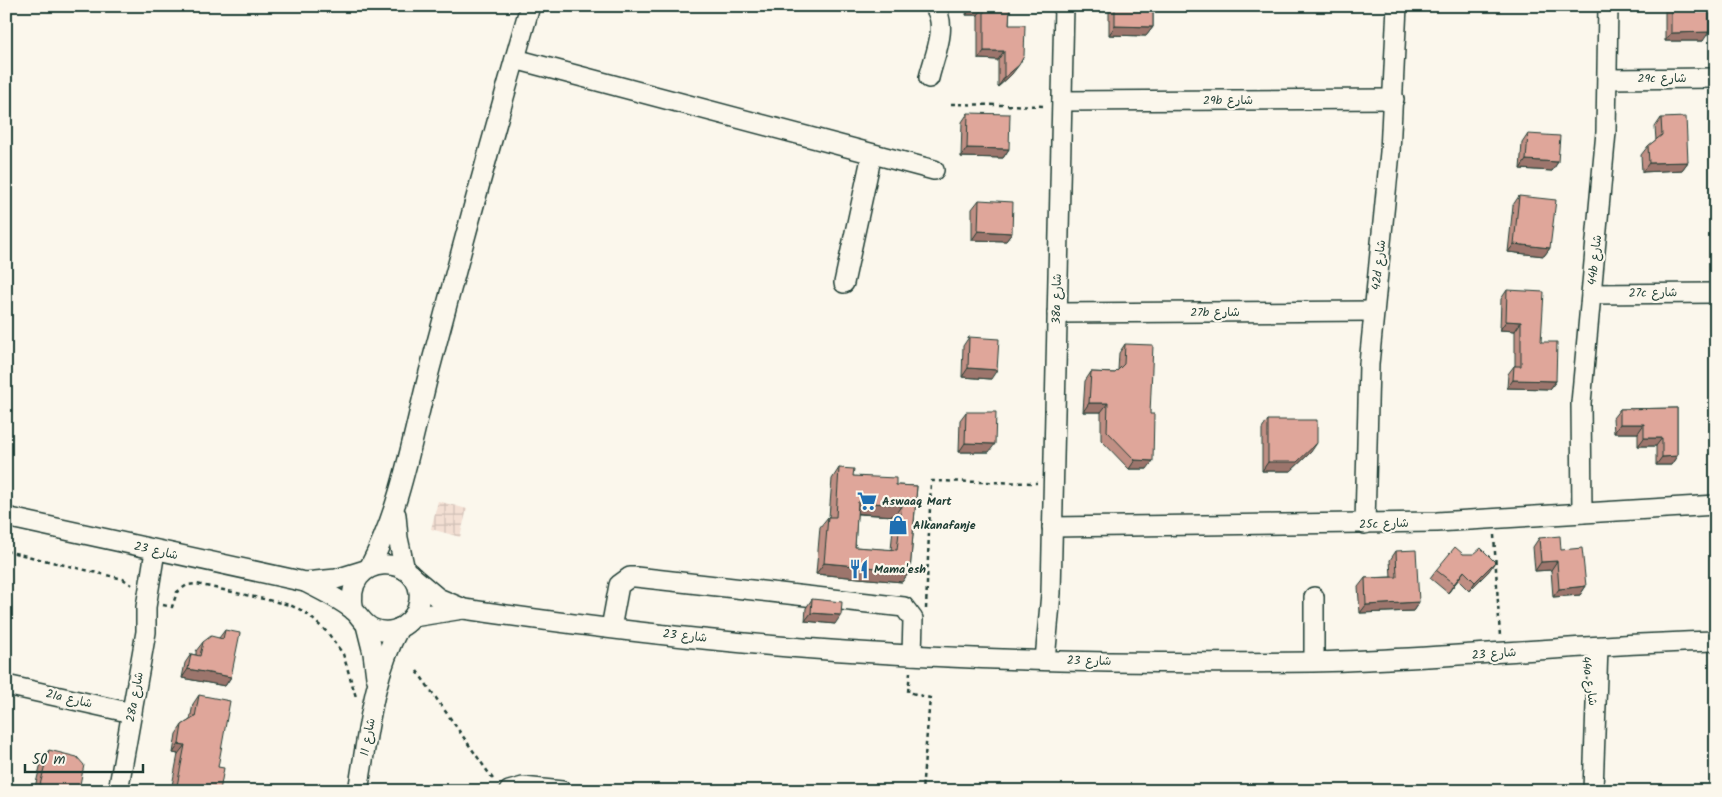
<svg xmlns="http://www.w3.org/2000/svg" width="1722" height="797" viewBox="0 0 1722 797" font-family="Kalam,'Playpen Sans Arabic',sans-serif">
<style>
.industrial{fill:url(#industrial-grid)}
.lines{fill:none;stroke-linecap:round;stroke-linejoin:round}
.minor-casing{stroke:#1f3d34;stroke-width:22}
.path{stroke:#1f3d34;stroke-width:2.5;stroke-dasharray:4 4;stroke-linecap:butt}
.minor{stroke:#fbf7ec;stroke-width:19}
.wall{fill:#c08f84;stroke:#1f3d34;fill-rule:evenodd}
.shaded-wall{fill:#9c746c;stroke:#1f3d34}
.building{fill:#dfa69a;stroke:#1f3d34;fill-rule:evenodd}
.labels{text-anchor:middle;dominant-baseline:central;stroke-width:4.5;stroke-linejoin:round;paint-order:stroke}
.street-label{font-size:12px;fill:#1f3d34;stroke:#fbf7ec}
.poi-label{font-size:12px;font-weight:bold;fill:#1f3d34;stroke:#fbf7ec;text-anchor:start}
</style>
<defs>
<pattern id="industrial-grid" width="8" height="8" patternUnits="userSpaceOnUse" patternTransform="scale(1.25)"><rect width="8" height="8" fill="#f3dfd3"/><path d="M0 4h8M4 0v8" fill="none" stroke="#d0c0b6"/></pattern>
</defs>
<rect width="100%" height="100%" fill="#fbf7ec"/>
<filter id="ink" filterUnits="userSpaceOnUse"><feTurbulence type="fractalNoise" baseFrequency=".02" numOctaves="2"/><feDisplacementMap in="SourceGraphic" scale="10" xChannelSelector="R" yChannelSelector="G"/><feConvolveMatrix kernelMatrix="1 2 1 2 8 2 1 2 1" color-interpolation-filters="sRGB"/></filter>
<g filter="url(#ink)">
<path class="industrial" d="M438,501L467,509L460,537L431,529Z"/>
<g class="lines">
<defs>
<g id="minor">
<path d="M515,59L934,170"/>
<path d="M929,78C934,56 949,26 934,6"/>
<path d="M1608,79L1716,78"/>
<path d="M1062,101L1394,99"/>
<path d="M844,283L872,154"/>
<path d="M1591,294L1716,293"/>
<path d="M1057,313L1374,311"/>
<path d="M1582,513L1581,403L1606,132L1608,6"/>
<path d="M396,515L398,538L405,570"/>
<path d="M6,517L305,582L336,579L365,570"/>
<path d="M1365,524L1369,364L1390,152L1397,6"/>
<path d="M1052,527L1437,522L1716,505"/>
<path d="M369,568C403,504 413,431 432,361C463,243 496,124 530,6"/>
<path d="M413,577L438,598L464,609C595,628 727,644 859,652C1010,662 1162,664 1313,662C1447,659 1581,644 1716,641"/>
<path d="M305,582C321,590 338,598 352,609C360,615 363,625 374,629C395,637 416,622 419,601C425,552 340,550 354,611"/>
<path d="M1314,597V661"/>
<path d="M413,617L463,609"/>
<path d="M366,625L373,653L376,677"/>
<path d="M611,628L619,585L630,577H636L904,607L913,619L912,655"/>
<path d="M1045,660L1051,593L1064,6"/>
<path d="M6,685L132,713"/>
<path d="M118,791L146,632V607L155,551"/>
<path d="M358,791C368,735 372,678 399,628"/>
<path d="M509,791L523,787L562,791"/>
<path d="M1593,791L1598,647"/>
</g>
</defs>
<use href="#minor" class="minor-casing"/>
<g class="path">
<path d="M951,104L1045,106"/>
<path d="M1494,535L1500,637"/>
<path d="M6,551L123,579L132,585"/>
<path d="M163,605L172,607L177,592L187,585L197,584L290,605L305,612L328,633L343,654L356,697"/>
<path d="M926,609L931,481L1037,483"/>
<path d="M417,671L495,782"/>
<path d="M910,672L908,692L930,698L922,791"/>
</g>
<use href="#minor" class="minor"/>
</g>
<g class="wall">
<path d="M967,6H1010L1009,25L1012,74L998,87V60L978,59V15H966Z"/>
<path d="M1109,6H1153V27L1146,36L1109,35Z"/>
<path d="M1665,6H1709L1703,41H1665Z"/>
<path d="M968,113L1009,149L1003,158L961,157L962,122Z"/>
<path d="M1661,118L1688,162L1682,170L1642,172L1641,155L1648,146L1656,140L1655,127Z"/>
<path d="M1528,134L1558,162L1552,171L1520,169L1522,143Z"/>
<path d="M1519,196L1550,248L1544,256L1508,252L1513,205Z"/>
<path d="M979,200L1012,233L1006,241L972,240V209Z"/>
<path d="M1507,290L1541,342L1556,381L1550,389L1507,388L1508,374L1514,366H1515V331L1500,330L1501,299Z"/>
<path d="M969,337L991,379L962,377L963,346Z"/>
<path d="M1125,344L1147,469H1129L1101,440V412H1083L1085,381L1091,372L1115,373L1118,370L1119,353Z"/>
<path d="M1677,408V456L1671,465H1656V446H1638V433H1614L1613,418L1620,409Z"/>
<path d="M966,412L989,452H959L960,420Z"/>
<path d="M1268,420L1311,452L1291,471H1262V429Z"/>
<path d="M839,468L853,476L896,485L917,486L910,571L902,582L816,574L820,527L828,517H829L832,479ZM857,514L894,516L891,550L855,547Z"/>
<path d="M1539,538L1561,550L1586,586L1580,595L1553,597L1551,570L1535,571L1533,547Z"/>
<path d="M1396,551L1419,602L1413,611L1360,613L1358,587L1365,578L1391,577L1390,560Z"/>
<path d="M1463,554L1489,571L1469,591L1458,580L1448,593L1430,578L1436,570Z"/>
<path d="M812,599L835,624L805,621L806,608Z"/>
<path d="M225,630L231,677L225,686L182,678L185,663L191,654L196,655V651L203,642L219,638Z"/>
<path d="M199,695L218,767L220,791H171L178,754L173,753L176,734L182,725L190,720L193,704Z"/>
<path d="M1716,709V755H1713V712Z"/>
<path d="M49,750L79,789L78,791H34L42,759Z"/>
</g>
<g class="shaded-wall">
<path d="M973,6L984,7L978,15H966Z"/>
<path d="M1115,26L1153,27L1146,36L1109,35Z"/>
<path d="M1709,32L1703,41H1665L1671,33Z"/>
<path d="M984,51H1004L998,60L978,59Z"/>
<path d="M1019,65L1012,74L998,87L1004,78Z"/>
<path d="M967,148L1009,149L1003,158L961,157Z"/>
<path d="M1526,160L1558,162L1552,171L1520,169Z"/>
<path d="M1688,162L1682,170L1642,172L1649,163Z"/>
<path d="M978,231L1012,233L1006,241L972,240Z"/>
<path d="M1514,244L1550,248L1544,256L1508,252Z"/>
<path d="M1506,321L1521,322L1515,331L1500,330Z"/>
<path d="M968,368L997,370L991,379L962,377Z"/>
<path d="M1513,380L1556,381L1550,389L1507,388Z"/>
<path d="M1089,403H1108L1101,412H1083Z"/>
<path d="M1620,424H1644L1638,433H1614Z"/>
<path d="M1644,438H1662L1656,446H1638Z"/>
<path d="M965,443L995,444L989,452H959Z"/>
<path d="M1317,443L1311,452L1291,471H1262L1268,462Z"/>
<path d="M1677,456L1671,465H1656L1662,457Z"/>
<path d="M1135,460L1153,461L1147,469H1129Z"/>
<path d="M858,502L902,505L894,516L850,513Z"/>
<path d="M1557,561L1551,570L1535,571L1541,562Z"/>
<path d="M1495,562L1489,571L1469,591L1475,582Z"/>
<path d="M824,563L910,571L902,582L816,574Z"/>
<path d="M1464,571L1458,580L1448,593L1454,584Z"/>
<path d="M1586,586L1580,595L1553,597L1559,589Z"/>
<path d="M1419,602L1413,611L1360,613L1366,605Z"/>
<path d="M811,613L841,615L835,624L805,621Z"/>
<path d="M188,669L231,677L225,686L182,678Z"/>
<path d="M179,744L185,745L178,754L173,753Z"/>
<path d="M40,785L61,791H36Z"/>
</g>
<g class="building">
<path d="M973,6H1010L1009,25H1025L1024,56L1019,65L1004,78V51H984V7Z"/>
<path d="M1115,6H1153V27L1115,26Z"/>
<path d="M1671,6H1709V32L1671,33Z"/>
<path d="M968,113L1010,114L1009,149L967,148Z"/>
<path d="M1686,117L1688,162L1649,163L1648,146L1662,135L1661,118Z"/>
<path d="M1528,134L1560,136L1558,162L1526,160Z"/>
<path d="M1519,196L1556,200L1550,248L1514,244Z"/>
<path d="M979,200L1013,202L1012,233L978,231Z"/>
<path d="M1507,290L1544,292L1541,342H1557L1556,381L1513,380L1514,366H1521V322L1506,321Z"/>
<path d="M969,337L999,339L997,370L968,368Z"/>
<path d="M1125,344L1153,345L1150,414H1154L1153,461L1135,460L1107,431L1108,403H1089L1091,372L1115,373L1124,364Z"/>
<path d="M1677,408V456L1662,457V438H1644V424H1620V409Z"/>
<path d="M966,412H996L995,444L965,443Z"/>
<path d="M1268,420H1317V443L1297,462H1268Z"/>
<path d="M839,468L854,469L853,476L896,478V485L917,486L910,571L824,563L828,517H836ZM858,502L902,505L897,550L855,547Z"/>
<path d="M1560,536L1561,550L1582,548L1586,586L1559,589L1557,561L1541,562L1539,538Z"/>
<path d="M1455,547L1463,554H1474L1481,548L1495,562L1475,582L1464,571L1454,584L1436,570Z"/>
<path d="M1416,550L1419,602L1366,605L1365,578L1397,577L1396,551Z"/>
<path d="M812,599L842,602L841,615L811,613Z"/>
<path d="M225,630L240,633L231,677L188,669L191,654L200,656L203,642L211,636L223,639Z"/>
<path d="M199,695L230,701L218,767L224,768L220,791H176L185,745L179,744L182,725L195,717Z"/>
<path d="M49,750L77,757L84,765L79,789L75,791H61L40,785Z"/>
</g>
</g>
<defs>
<symbol id="supermarket-bare" viewBox="-9 -9 18 18"><path d="M-6-5.5h2.5l.6 2H6L4.5 2H-2.5L-4.4-4H-6ZM-1.5 3.2a1.3 1.3 0 1 0 .1 0ZM3 3.2a1.3 1.3 0 1 0 .1 0Z" fill="#1f6fb2" stroke="#fbf7ec" stroke-width="2.5" paint-order="stroke"/></symbol>
<symbol id="shop-bare" viewBox="-9 -9 18 18"><path d="M-5-2.5h2.3a2.7 3.5 0 0 1 5.4 0H5L5.5 6h-11ZM-1.5-2.5h3a1.5 2.3 0 0 0-3 0Z" fill="#1f6fb2" stroke="#fbf7ec" stroke-width="2.5" paint-order="stroke"/></symbol>
<symbol id="restaurant-bare" viewBox="-9 -9 18 18"><path d="M-5-6h1v4h1v-4h1v4h1v-4h1v5L-1.5 .5V6h-2V.5L-5-1ZM5-6V6H3V1.5H1.5Q1.5-4 5-6Z" fill="#1f6fb2" stroke="#fbf7ec" stroke-width="2.5" paint-order="stroke"/></symbol>
</defs>
<g fill-rule="evenodd">
<use href="#supermarket-bare" x="853" y="487" width="28" height="28"/>
<use href="#shop-bare" x="884" y="511" width="28" height="28"/>
<use href="#restaurant-bare" x="845" y="555" width="28" height="28"/>
</g>
<g class="labels">
<g class="street-label">
<text x="1662" y="78">29c شارع</text>
<text x="1228" y="100">29b شارع</text>
<text transform="translate(1595 260) rotate(-84)">44b شارع</text>
<text transform="translate(1379 265) rotate(-84)">42d شارع</text>
<text transform="translate(1653 293) rotate(-1)">27c شارع</text>
<text transform="translate(1057 299) rotate(-89)">38a شارع</text>
<text x="1215" y="312">27b شارع</text>
<text transform="translate(1384 524) rotate(-2)">25c شارع</text>
<text transform="translate(156 551) rotate(13)">شارع 23</text>
<text transform="translate(685 636) rotate(6)">شارع 23</text>
<text transform="translate(1494 654) rotate(-4)">شارع 23</text>
<text transform="translate(1089 661) rotate(1)">شارع 23</text>
<text transform="translate(1589 681) rotate(81)">44a شارع</text>
<text transform="translate(135 697) rotate(-80)">28a شارع</text>
<text transform="translate(69 699) rotate(13)">21a شارع</text>
<text transform="translate(368 737) rotate(-80)">شارع 11</text>
</g>
<g class="poi-label">
<text x="882" y="501">Aswaaq Mart</text>
<text x="913" y="525">Alkanafanje</text>
<text x="874" y="569">Mama'esh</text>
</g>
</g>
<rect width="1722" height="797" fill="none" stroke="#fbf7ec" stroke-width="25"/>
<rect x="12" y="12" width="1697" height="772" fill="none" stroke="#1f3d34" stroke-width="2" filter="url(#ink)"/>
<path d="M25 764v8h118v-8" fill="none" stroke="#1f3d34" stroke-width="2.5"/>
<text x="32" y="764" font-size="15" fill="#1f3d34" stroke="#fbf7ec" stroke-width="4" paint-order="stroke">50 m</text>
</svg>
